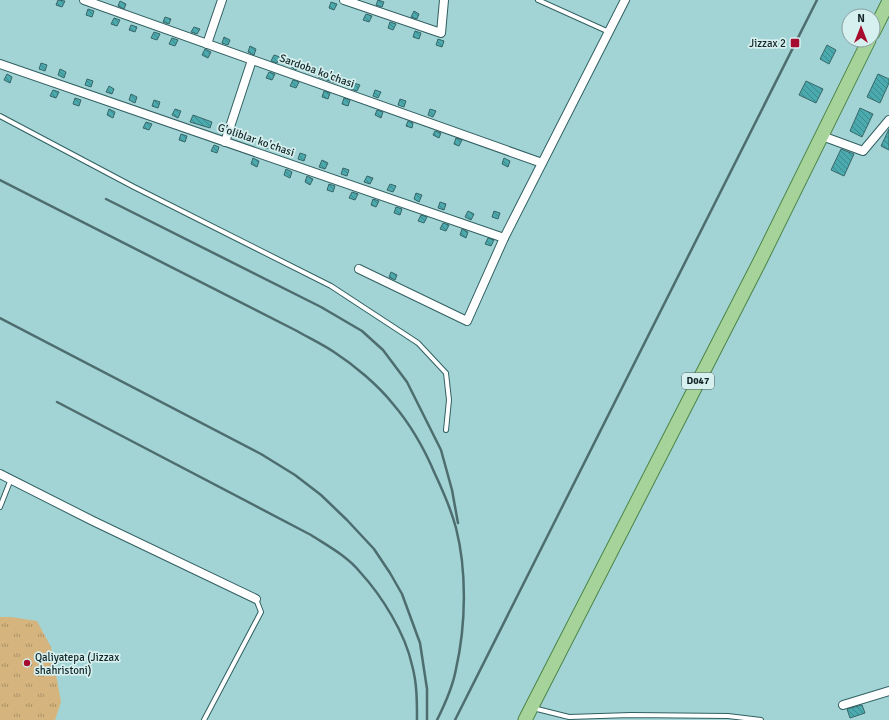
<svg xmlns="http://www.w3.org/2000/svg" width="889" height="720" viewBox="0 0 889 720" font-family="Signika,sans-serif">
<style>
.grass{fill:url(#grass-tufts)}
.building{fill:url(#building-back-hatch);stroke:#386769}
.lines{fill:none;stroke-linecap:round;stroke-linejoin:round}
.lane-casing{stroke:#316062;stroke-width:6}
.street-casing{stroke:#316062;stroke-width:10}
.primary-casing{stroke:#4c8447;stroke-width:15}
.lane{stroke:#fff;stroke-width:4}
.street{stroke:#fff;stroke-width:8}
.primary{stroke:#a6d39a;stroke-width:13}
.rail{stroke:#4e6d6f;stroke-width:2.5}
.poi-dot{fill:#a60c2d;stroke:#d6efef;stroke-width:1.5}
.labels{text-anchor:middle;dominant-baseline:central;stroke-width:3.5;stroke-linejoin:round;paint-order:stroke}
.shield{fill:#d6efef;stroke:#4e6364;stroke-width:1}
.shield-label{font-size:10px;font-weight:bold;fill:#142728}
.poi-label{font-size:11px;fill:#142728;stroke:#d6efef;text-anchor:end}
.street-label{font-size:11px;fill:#142728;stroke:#d6efef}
</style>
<defs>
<pattern id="grass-tufts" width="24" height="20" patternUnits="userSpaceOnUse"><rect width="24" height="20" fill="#d5b47e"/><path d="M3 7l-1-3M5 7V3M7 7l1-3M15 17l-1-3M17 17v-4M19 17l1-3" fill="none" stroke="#ac9267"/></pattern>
<pattern id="building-back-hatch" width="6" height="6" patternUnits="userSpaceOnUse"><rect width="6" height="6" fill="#4aaaae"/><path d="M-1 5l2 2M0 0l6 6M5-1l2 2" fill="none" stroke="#3c8a8e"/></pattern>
</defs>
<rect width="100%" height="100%" fill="#a2d3d5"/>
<path class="grass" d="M0,617H11L37,621L51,647L61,702L55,720H0Z"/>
<g class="building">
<path d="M58,0L65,1L62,7L56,5Z"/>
<path d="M378,0L384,2L382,7L376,5Z"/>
<path d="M120,1L126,4L124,9L118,6Z"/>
<path d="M331,2L337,4L334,10L329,8Z"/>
<path d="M88,9L94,11L92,17L86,15Z"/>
<path d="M414,11L419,14L417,19L411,17Z"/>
<path d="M366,14L372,16L369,22L363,20Z"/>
<path d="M165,17L171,19L169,24L163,22Z"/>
<path d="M114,18L120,20L117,26L111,24Z"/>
<path d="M390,22L396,24L393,30L388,28Z"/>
<path d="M131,25L137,27L135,32L129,30Z"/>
<path d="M194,27L200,29L197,34L191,32Z"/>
<path d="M415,31L421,33L419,39L413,37Z"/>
<path d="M154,32L160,34L157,40L151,38Z"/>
<path d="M224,37L230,40L228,45L222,43Z"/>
<path d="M172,38L178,40L175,46L169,44Z"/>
<path d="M438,39L444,41L442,47L436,45Z"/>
<path d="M827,45L836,50L829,64L820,59Z"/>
<path d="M250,46L256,49L254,55L248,52Z"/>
<path d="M205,49L211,52L208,58L202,55Z"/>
<path d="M274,55L280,57L277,63L271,61Z"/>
<path d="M293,61L299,64L296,70L291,67Z"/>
<path d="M41,63L47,65L45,71L39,69Z"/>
<path d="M60,69L66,72L64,78L58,75Z"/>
<path d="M321,71L341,78L338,84L318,77Z"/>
<path d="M269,72L275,74L272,80L266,78Z"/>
<path d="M7,74L12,77L10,83L4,80Z"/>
<path d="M878,74L889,79V83L880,103L867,97Z"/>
<path d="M87,79L93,81L91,87L85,85Z"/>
<path d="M293,80L299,82L296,88L290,86Z"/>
<path d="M806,81L823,89L816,103L799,95Z"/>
<path d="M354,83L360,85L357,91L351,89Z"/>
<path d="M109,86L114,89L112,94L106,92Z"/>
<path d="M53,90L59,92L56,98L50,96Z"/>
<path d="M375,90L381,92L378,98L373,96Z"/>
<path d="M324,91L330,93L328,99L322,97Z"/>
<path d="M131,94L137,97L135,103L129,100Z"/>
<path d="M75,98L81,100L79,106L73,104Z"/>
<path d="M344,98L350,100L348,106L342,104Z"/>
<path d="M400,99L406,101L404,107L398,105Z"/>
<path d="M154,100L160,102L158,108L152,106Z"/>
<path d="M860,108L873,114L862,137L850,131Z"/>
<path d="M109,109L115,112L113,118L107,115Z"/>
<path d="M175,109L181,111L178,118L172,115Z"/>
<path d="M430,109L436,111L433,117L428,115Z"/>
<path d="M377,110L383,112L381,118L375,115Z"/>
<path d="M193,115L212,122L210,128L190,122Z"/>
<path d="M408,121L413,123L412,128L406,126Z"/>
<path d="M146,122L152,124L149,130L143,128Z"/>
<path d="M889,129V150L881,146Z"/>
<path d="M435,131L441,133L439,138L433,135Z"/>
<path d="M239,132L245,134L243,140L237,138Z"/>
<path d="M181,134L187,136L185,142L179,140Z"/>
<path d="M456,138L462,140L459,146L454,144Z"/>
<path d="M264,140L270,143L267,149L262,146Z"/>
<path d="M214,145L219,147L217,153L211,151Z"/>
<path d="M841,149L854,154L844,176L831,170Z"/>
<path d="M300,153L306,155L304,161L298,159Z"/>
<path d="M253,158L259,161L257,167L251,164Z"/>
<path d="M504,158L510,161L508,167L502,164Z"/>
<path d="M322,160L328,163L325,169L319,167Z"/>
<path d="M343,168L349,170L347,176L341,174Z"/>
<path d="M286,169L292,172L290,178L284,175Z"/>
<path d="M307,176L313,179L310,185L305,182Z"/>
<path d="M367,176L373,178L370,184L364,182Z"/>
<path d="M329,184L335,186L333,192L327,190Z"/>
<path d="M390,184L396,186L393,192L387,190Z"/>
<path d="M352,192L358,194L355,200L349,198Z"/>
<path d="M416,193L422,195L419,202L414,199Z"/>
<path d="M373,199L379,201L376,207L371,205Z"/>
<path d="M440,202L446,204L444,210L438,208Z"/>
<path d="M396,207L402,209L400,215L394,213Z"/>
<path d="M468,211L474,214L471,220L465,217Z"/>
<path d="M494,211L500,213L498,219L492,217Z"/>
<path d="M421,215L427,217L424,223L418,221Z"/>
<path d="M443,223L449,225L446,231L440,229Z"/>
<path d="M462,229L468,232L466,238L460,235Z"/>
<path d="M488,238L494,240L491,246L485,244Z"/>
<path d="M391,272L397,275L395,280L389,277Z"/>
<path d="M862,705L865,713L850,718L847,709Z"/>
</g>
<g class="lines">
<defs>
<g id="lane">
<path d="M538,0L609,32"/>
<path d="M0,116L134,187L331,286L418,343L446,373L449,400L446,430"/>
<path d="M0,507L11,479"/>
<path d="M533,708L569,717L631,715L728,716L761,720"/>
<path d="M204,720L261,612L256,599"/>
</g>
<g id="street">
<path d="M84,0L542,163"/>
<path d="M344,0L441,33L444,0"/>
<path d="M207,44L222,0"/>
<path d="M0,64L504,238"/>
<path d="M822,136L863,151L889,120"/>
<path d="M225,142L252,60"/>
<path d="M359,269L467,321L504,238L625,0"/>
<path d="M0,474L93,521L256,599"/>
<path d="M843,705L889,691"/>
</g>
<g id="primary">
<path d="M873,33L889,1"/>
<path d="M525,720L759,263L869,40"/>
</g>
</defs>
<use href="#lane" class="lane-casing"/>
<use href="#street" class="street-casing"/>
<use href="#primary" class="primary-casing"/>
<use href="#lane" class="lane"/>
<use href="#street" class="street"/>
<use href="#primary" class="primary"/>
<g class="rail">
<path d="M0,180L297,331C309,338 322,344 334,352C354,365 378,385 393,404C411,425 424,448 435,474C443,491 451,509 456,528C467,571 466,625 456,669C453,686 445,704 437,720"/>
<path d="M106,199L321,307L362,331L383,350L407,382L441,450L452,490L458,523"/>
<path d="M0,318L261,454L295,475L321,495L347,520L374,549L390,573L402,594L420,643L427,689V720"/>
<path d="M57,402L311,535C328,546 347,556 360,572C382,596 405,633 412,665C417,683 417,701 417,720"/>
<path d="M455,720L817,0"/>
</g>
</g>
<g class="poi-dot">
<rect x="790" y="38" width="10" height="10" rx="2"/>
<circle cx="27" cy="663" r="4"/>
</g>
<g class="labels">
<rect class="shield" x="682" y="373" width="32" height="16" rx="3"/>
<g class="shield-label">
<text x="698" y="381">D047</text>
</g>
<g class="poi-label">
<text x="786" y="43">Jizzax 2</text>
<text x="35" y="657" text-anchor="start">Qaliyatepa (Jizzax<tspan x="35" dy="13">shahristoni)</tspan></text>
</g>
<g class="street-label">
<text transform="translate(317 71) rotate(20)">Sardoba ko'chasi</text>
<text transform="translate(256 140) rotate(19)">G'oliblar ko'chasi</text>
</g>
</g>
<g transform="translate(861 28)"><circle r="19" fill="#d6efef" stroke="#889f9f"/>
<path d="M0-3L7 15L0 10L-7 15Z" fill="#a60c2d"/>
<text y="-6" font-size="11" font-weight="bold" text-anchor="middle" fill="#142728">N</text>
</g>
</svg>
